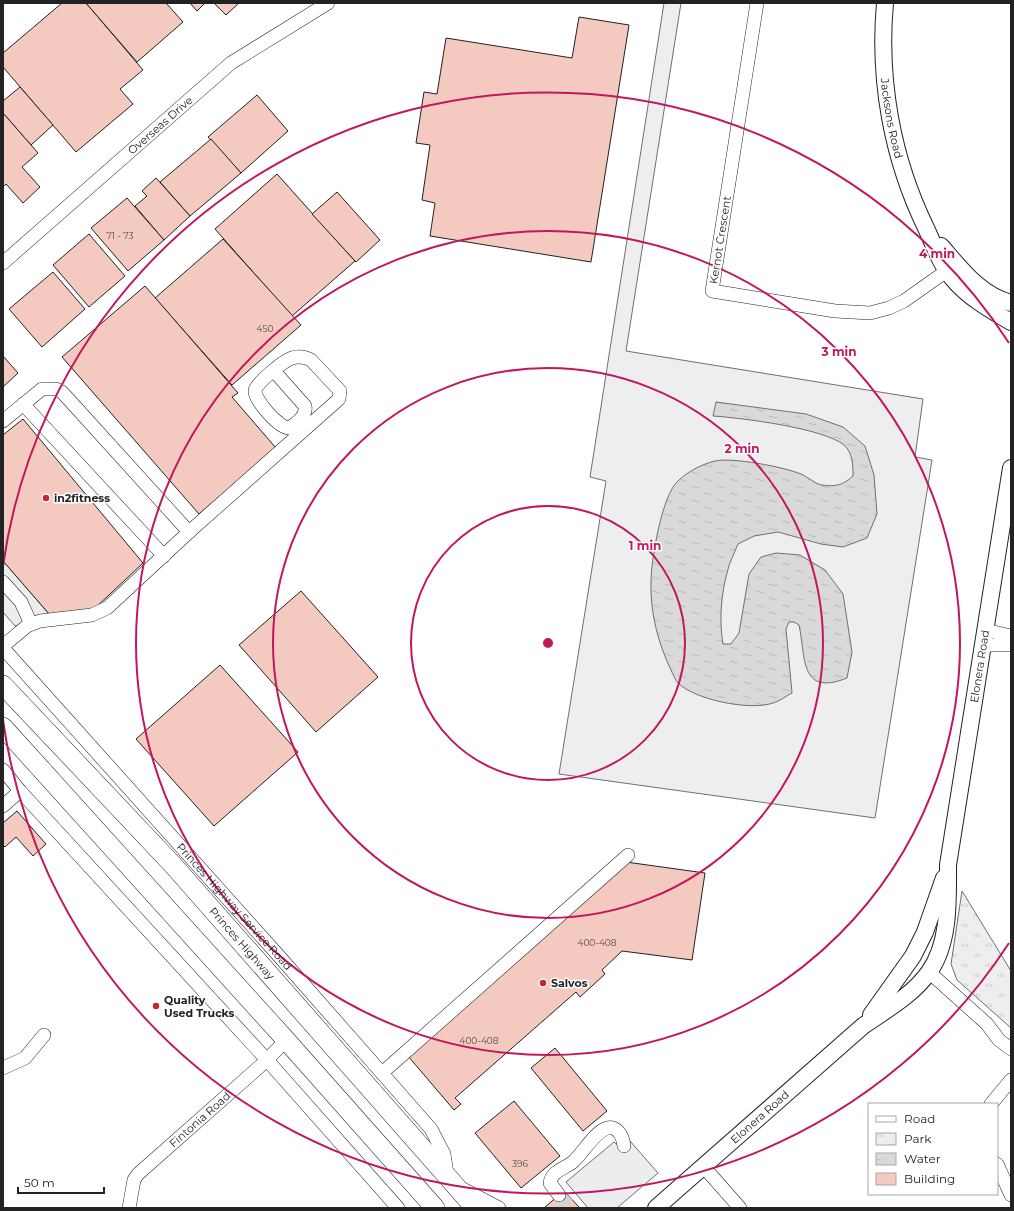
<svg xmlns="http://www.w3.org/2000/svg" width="1014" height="1211" viewBox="0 0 1014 1211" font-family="Montserrat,sans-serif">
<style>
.green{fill:#eee;stroke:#6f6f6f}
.park{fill:url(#park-tufts);stroke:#6f6f6f}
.parking{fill:#ededed;stroke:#6f6f6f}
.water{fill:url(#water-ripples);stroke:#6f6f6f}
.building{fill:#f3c9c0;stroke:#222}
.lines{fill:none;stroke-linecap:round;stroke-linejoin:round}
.minor-tunnel{stroke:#d3d3d3;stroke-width:13;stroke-dasharray:13 6;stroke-linecap:butt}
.minor-casing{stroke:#222;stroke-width:14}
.major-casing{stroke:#222;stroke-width:18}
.highway-casing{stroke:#222;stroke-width:20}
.minor{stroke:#fff;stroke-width:13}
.major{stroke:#fff;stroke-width:16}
.highway{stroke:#fff;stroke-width:19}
.ring{fill:none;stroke:#c2185b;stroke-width:2}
.poi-dot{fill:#c62828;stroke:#fff;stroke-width:1.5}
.labels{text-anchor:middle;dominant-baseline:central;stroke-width:3;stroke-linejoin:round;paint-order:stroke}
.number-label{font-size:9px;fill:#564c4a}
.street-label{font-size:11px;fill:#222;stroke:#fff}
.poi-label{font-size:11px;font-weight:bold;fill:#222;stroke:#fff;text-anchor:start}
.centre{fill:#c2185b;stroke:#fff;stroke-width:2}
.ring-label{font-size:12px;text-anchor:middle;font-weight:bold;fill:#c2185b;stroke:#fff;stroke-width:3;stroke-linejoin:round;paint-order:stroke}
</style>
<defs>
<pattern id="park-tufts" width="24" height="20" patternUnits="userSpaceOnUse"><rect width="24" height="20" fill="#eee"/><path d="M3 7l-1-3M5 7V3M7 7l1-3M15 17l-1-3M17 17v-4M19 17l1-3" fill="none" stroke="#ccc"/></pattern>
<pattern id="water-ripples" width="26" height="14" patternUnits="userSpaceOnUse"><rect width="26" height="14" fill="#d9d9d9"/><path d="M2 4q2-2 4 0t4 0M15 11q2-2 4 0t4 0" fill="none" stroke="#bababa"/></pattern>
</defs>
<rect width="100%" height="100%" fill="#fff"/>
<path class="green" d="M664,3H681L626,351L923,399L915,457L932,460L875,818L559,774L606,481L590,477Z"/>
<path class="park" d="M962,891L1011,971V1028L957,980L951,964Z"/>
<g class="parking">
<path d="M3,561L50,615L15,626L3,612Z"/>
<path d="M630,1141L658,1173L617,1208H588L566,1182L614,1142L623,1149Z"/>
</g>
<path class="water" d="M716,402L806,414L843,427L865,446L874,475L877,514L867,538L843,547L821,544L778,532L754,536L738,544C734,554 729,563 727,573C721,594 719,622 723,644H731L739,633L749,574L761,557L776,553L800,555L825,570L843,594L852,652L847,678C799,697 806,657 799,625L794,622H789L786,629L792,693C786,696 780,701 773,703C751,711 695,700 678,683C675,680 673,674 671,670C658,643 650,612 651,582C651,560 662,495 678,481C687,472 702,464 715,461C732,457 784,467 801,474C808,477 815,484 822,485C836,487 843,485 853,476C853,466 853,453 844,445C823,428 742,418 713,416Z"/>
<g class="building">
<path d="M62,3H86L143,70L120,89L133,104L76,152L3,67V53Z"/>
<path d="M86,3H166L183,22L137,62Z"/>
<path d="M190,3H205L197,11Z"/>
<path d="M214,3H239L226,15Z"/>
<path d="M579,17L629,25L591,262L430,236L435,203L422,200L430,145L416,143L424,92L437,94L446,38L572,58Z"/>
<path d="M20,87L53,125L31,145L3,113V101Z"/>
<path d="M257,95L288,131L241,173L208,137Z"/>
<path d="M3,113L38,153L22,167L40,187L23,203L6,184L3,187Z"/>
<path d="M211,139L241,173L190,216L160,182Z"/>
<path d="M277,174L355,261L292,316L215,229Z"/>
<path d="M156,178L190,216L164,240L135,206L147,196L142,191Z"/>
<path d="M337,192L380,240L356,262L312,214Z"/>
<path d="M127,198L164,240L128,271L91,228Z"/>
<path d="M89,234L125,276L89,307L53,265Z"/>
<path d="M223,239L301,325L232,385L155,298Z"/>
<path d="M53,272L85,309L42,347L9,309Z"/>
<path d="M145,286L238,393L232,397L276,448L199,514L62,357Z"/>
<path d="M3,356L18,373L3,387Z"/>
<path d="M23,419L143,563L94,609L50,615L3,561V435Z"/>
<path d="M301,591L378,677L316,732L239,645Z"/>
<path d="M220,665L298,752L214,826L136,739Z"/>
<path d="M17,811L46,844L33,856L16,837L5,847L3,845V823Z"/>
<path d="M626,862L705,873L692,960L622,951L602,970L605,974L580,997L576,992L455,1098L461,1104L454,1110L408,1056Z"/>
<path d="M555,1048L607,1111L583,1131L531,1068Z"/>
<path d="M514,1101L560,1156L521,1188L475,1133Z"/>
<path d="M564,1191L580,1208H544L559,1195Z"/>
</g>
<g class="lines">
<path class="minor-tunnel" d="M559,1195L571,1208"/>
<defs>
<g id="minor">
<path d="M757,3L712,291L835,311L870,313L889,308L904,301L955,265"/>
<path id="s1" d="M3,263L231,63L328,3"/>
<path d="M23,404L164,556"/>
<path d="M3,421L42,389H56L62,392L189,532L107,608L92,615L40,621L27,626L3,646"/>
<path d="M189,532L339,399L340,391L311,360C305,357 298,356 292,358C283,361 259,381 255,390C254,400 279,428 289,428C297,423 307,415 305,406L274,371"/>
<path d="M3,582L21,602L31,624"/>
<path d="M985,630L1011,636"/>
<path d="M983,645H1011"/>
<path id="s2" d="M3,648L278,955L431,1129L444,1154L447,1174"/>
<path d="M3,770L20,791L267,1060L398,1208"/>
<path d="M3,806L20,791"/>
<path d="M929,972L987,1024L999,1040L1011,1049"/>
<path d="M3,1068L25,1058L44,1035"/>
<path d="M382,1073L628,855"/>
<path d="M991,1104L1011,1080"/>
<path d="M997,1164L1011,1195"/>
<path d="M703,1166L740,1208"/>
<path d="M461,1188L499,1208"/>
<path d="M559,1195L550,1183C552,1170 565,1169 574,1161C584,1152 599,1124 613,1128C621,1131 623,1138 624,1146"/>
<path id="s3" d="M129,1208L134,1180L138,1174L267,1060L286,1040"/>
</g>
<g id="major">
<path id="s4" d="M885,3C878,80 892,158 926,228C934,245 940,264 953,279C968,297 990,310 1011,322"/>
<path d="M941,246C961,269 980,295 1011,303"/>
<path d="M871,1015L913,956L925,932L944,878"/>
<path id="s5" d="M656,1208L863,1026C886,1010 913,995 929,972C950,943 948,899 948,865L1011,468"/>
</g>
<g id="highway">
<path id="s6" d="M3,685L173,865L475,1208"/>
<path d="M3,727L286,1040L435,1208"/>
</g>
</defs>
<use href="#minor" class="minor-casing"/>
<use href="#major" class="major-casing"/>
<use href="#highway" class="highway-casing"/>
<use href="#minor" class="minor"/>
<use href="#major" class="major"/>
<use href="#highway" class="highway"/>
</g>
<g class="ring">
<circle cx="548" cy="643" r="137"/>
<circle cx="548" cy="643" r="275"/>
<circle cx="548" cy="643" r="412"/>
<path d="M1009 943A550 550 0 0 1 3 720M3 566A550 550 0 0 1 1009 343"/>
</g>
<g class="poi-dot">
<circle cx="46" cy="498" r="4"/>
<circle cx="543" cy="983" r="4"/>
<circle cx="156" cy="1006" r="4"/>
</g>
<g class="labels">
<g class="number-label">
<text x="120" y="235">71 - 73</text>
<text x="265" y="328">450</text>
<text x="597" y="942">400-408</text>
<text x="479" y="1040">400-408</text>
<text x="520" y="1163">396</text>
</g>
<g class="street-label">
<text stroke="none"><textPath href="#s4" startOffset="116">Jacksons Road</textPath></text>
<text stroke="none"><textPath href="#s1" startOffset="209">Overseas Drive</textPath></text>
<text transform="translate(720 240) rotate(-81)">Kernot Crescent</text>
<text stroke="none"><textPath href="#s5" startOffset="673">Elonera Road</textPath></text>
<text stroke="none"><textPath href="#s2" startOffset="347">Princes Highway Service Road</textPath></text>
<text stroke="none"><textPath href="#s6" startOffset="352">Princes Highway</textPath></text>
<text stroke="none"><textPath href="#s5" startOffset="138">Elonera Road</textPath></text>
<text stroke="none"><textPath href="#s3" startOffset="118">Fintonia Road</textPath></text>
</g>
<g class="poi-label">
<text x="54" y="498">in2fitness</text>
<text x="551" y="983">Salvos</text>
<text x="164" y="1000">Quality<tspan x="164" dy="13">Used Trucks</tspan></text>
</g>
</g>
<circle cx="548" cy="643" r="6" class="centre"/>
<g class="ring-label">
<text x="937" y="258">4 min</text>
<text x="839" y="356">3 min</text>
<text x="742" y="453">2 min</text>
<text x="645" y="550">1 min</text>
</g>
<rect width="1014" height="1211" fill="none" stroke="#222222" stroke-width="8"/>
<rect x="868" y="1103" width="130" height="92" fill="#ffffff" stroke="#a7a7a7"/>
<rect x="876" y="1116" width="20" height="6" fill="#ffffff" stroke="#a7a7a7"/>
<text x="904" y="1123" font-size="12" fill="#222222">Road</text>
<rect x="876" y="1133" width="20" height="12" fill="url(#park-tufts)" stroke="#a7a7a7"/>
<text x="904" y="1143" font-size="12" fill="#222222">Park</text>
<rect x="876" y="1153" width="20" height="12" fill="url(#water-ripples)" stroke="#a7a7a7"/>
<text x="904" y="1163" font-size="12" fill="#222222">Water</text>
<rect x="876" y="1173" width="20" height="12" fill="#f3c9c0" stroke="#a7a7a7"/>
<text x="904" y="1183" font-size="12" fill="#222222">Building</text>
<path d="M18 1187v6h86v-6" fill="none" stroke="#222222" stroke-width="2"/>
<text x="24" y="1187" font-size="12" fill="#222222" stroke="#ffffff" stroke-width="3" paint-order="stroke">50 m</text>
</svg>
